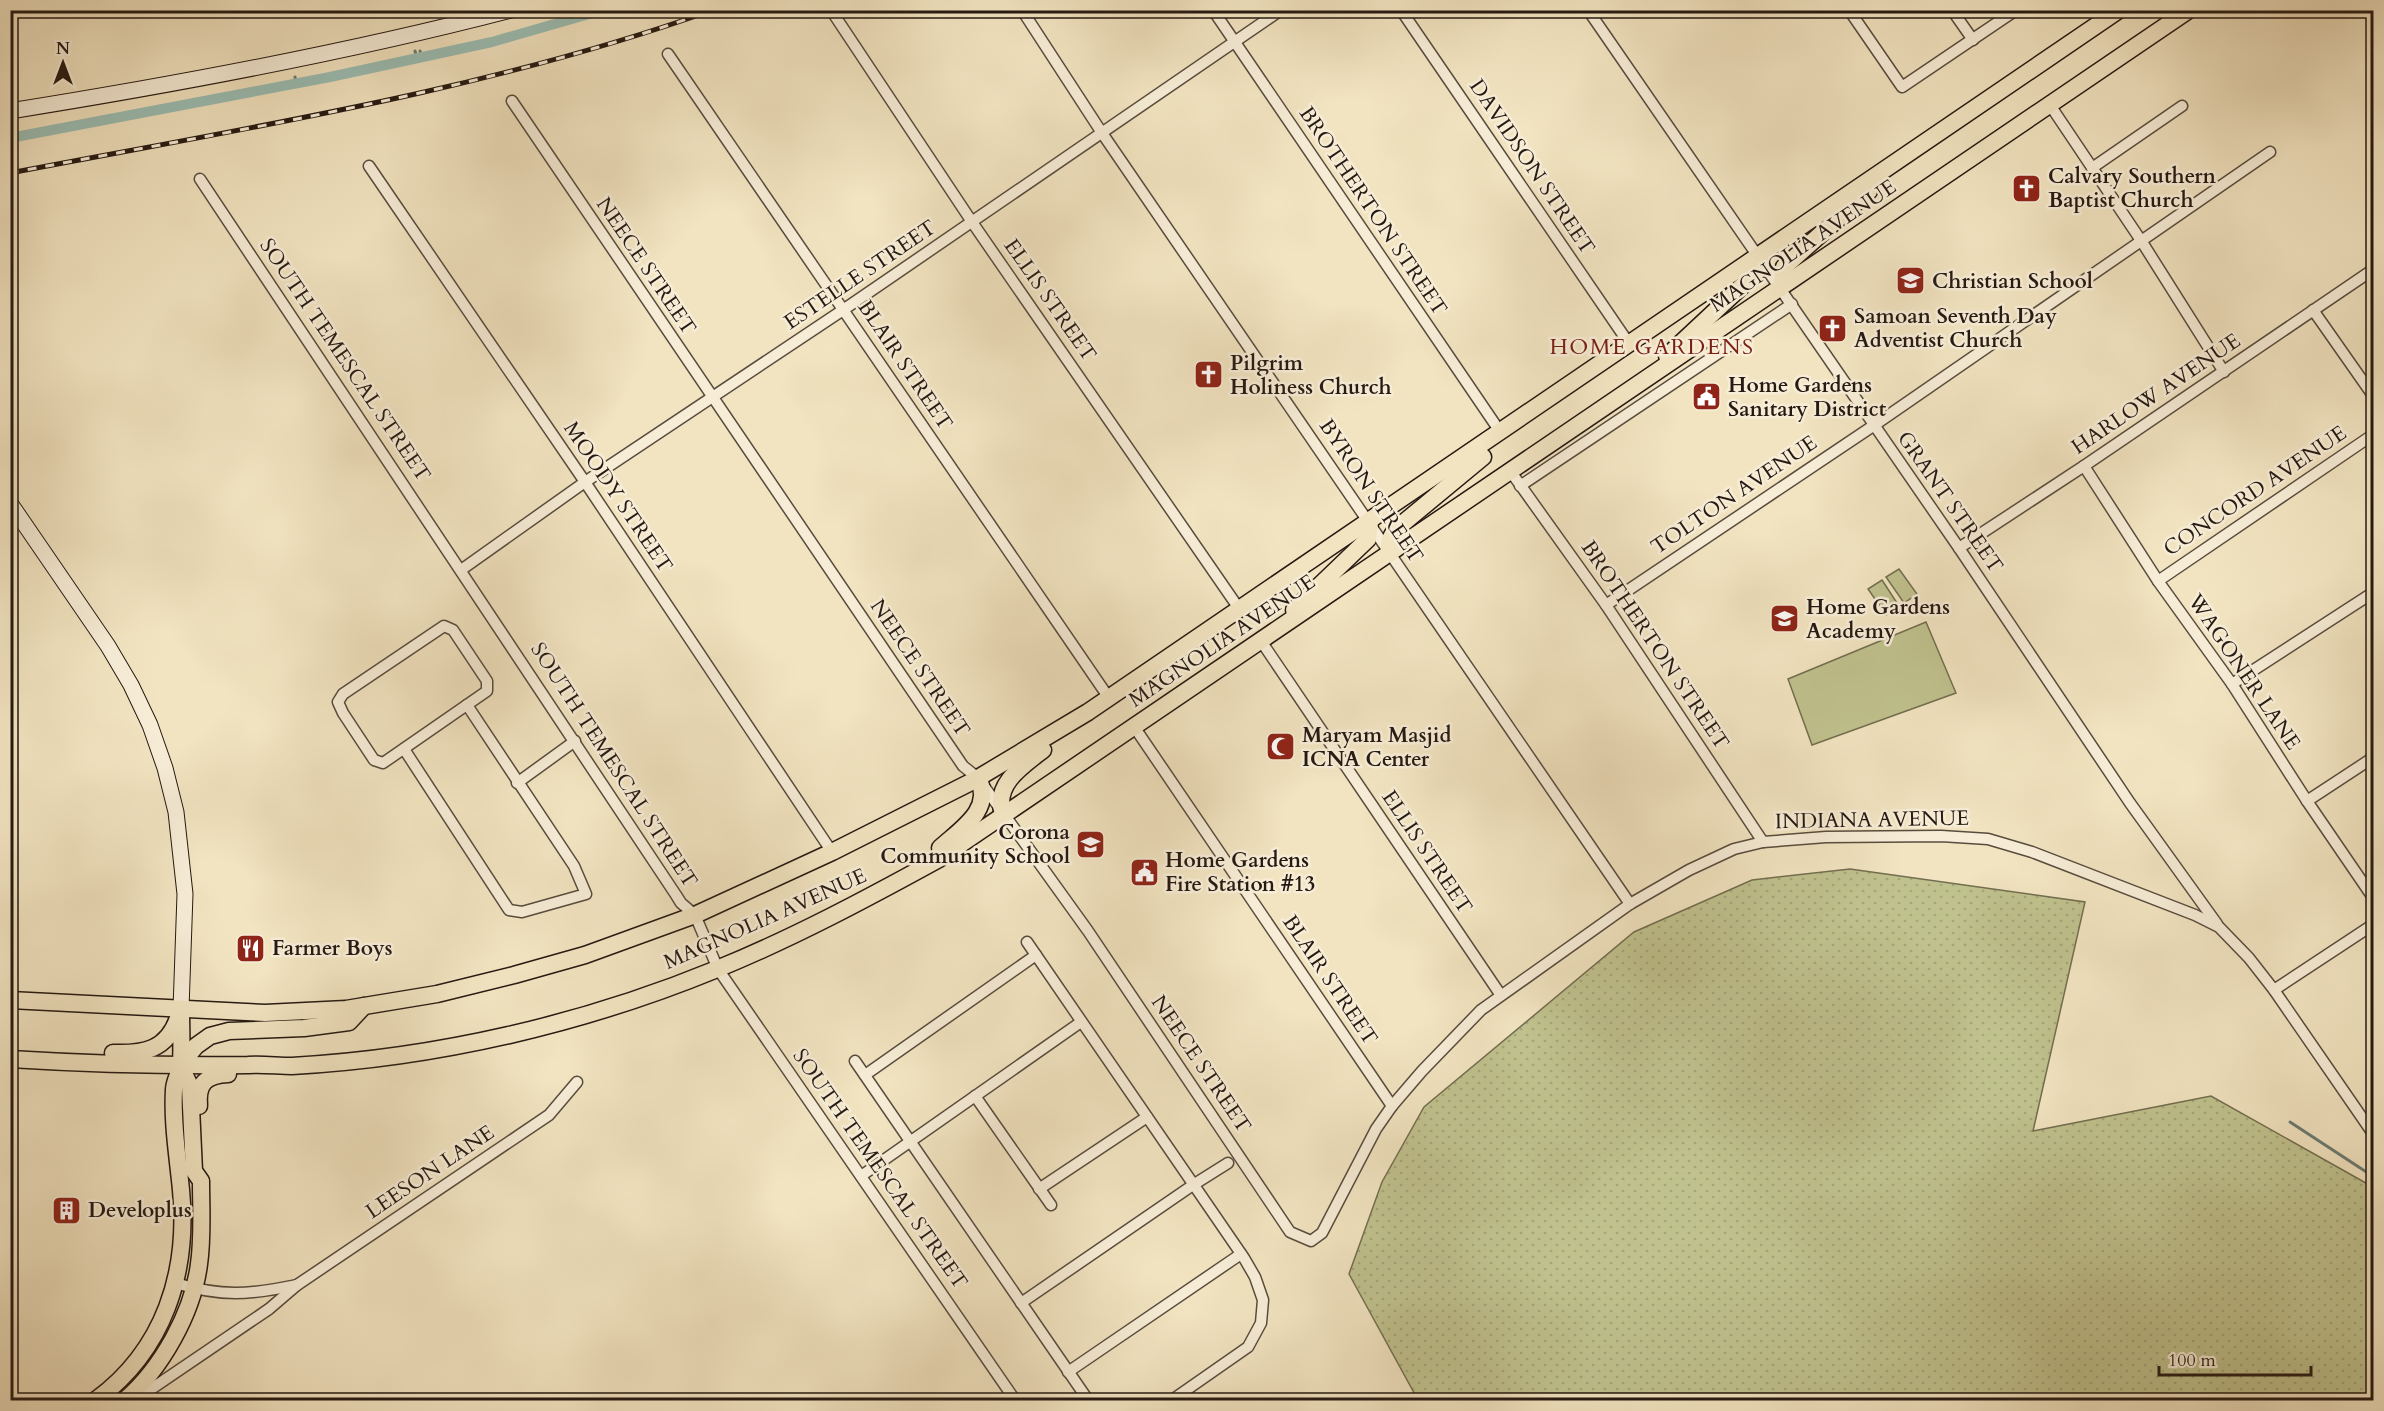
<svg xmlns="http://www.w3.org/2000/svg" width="2384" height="1411" viewBox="0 0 2384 1411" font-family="Cardo,serif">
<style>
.grass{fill:url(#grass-dots);stroke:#726e50;stroke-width:1.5}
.garden{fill:#c0c28e;stroke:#726e50;stroke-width:1.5}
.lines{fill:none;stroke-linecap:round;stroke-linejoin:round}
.stream{stroke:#6c7c73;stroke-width:3}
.canal{stroke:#9bbeb4;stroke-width:10}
.street-casing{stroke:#584c3e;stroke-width:13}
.secondary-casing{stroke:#251912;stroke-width:17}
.primary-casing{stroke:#251912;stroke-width:19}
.street{stroke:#f7edd7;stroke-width:10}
.secondary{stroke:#f7edd7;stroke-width:15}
.primary{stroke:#f2e4c1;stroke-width:16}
.rail-casing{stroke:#251912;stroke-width:5}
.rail{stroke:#f7edd7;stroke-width:3;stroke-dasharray:9;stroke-linecap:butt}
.labels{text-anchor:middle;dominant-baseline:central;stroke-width:5;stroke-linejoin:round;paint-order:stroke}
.street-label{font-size:21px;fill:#251912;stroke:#f7edd7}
.poi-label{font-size:21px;font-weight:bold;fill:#251912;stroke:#f7edd7;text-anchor:start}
.neighbourhood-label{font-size:22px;letter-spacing:1.5px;fill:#7a1f14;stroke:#f7edd7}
</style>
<defs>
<pattern id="grass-dots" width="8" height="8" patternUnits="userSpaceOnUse" patternTransform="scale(1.5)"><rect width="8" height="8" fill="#c0c28e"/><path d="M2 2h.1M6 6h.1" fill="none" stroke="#a5a679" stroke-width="1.8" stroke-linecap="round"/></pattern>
</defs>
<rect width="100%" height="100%" fill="#f2e4c1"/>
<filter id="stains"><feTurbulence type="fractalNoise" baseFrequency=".00333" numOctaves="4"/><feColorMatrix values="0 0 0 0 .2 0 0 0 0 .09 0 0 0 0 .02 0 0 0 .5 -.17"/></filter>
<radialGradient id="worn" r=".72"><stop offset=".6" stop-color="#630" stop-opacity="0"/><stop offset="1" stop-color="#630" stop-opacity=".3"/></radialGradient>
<path class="grass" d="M1850,869L2085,902L2033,1131L2211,1096L2373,1187V1400H1418L1349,1274L1382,1182L1424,1107L1634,932L1752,880Z"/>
<g class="garden">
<path d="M1899,569L1917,594L1904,603L1886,577Z"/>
<path d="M1882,580L1899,606L1886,615L1868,589Z"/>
<path d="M1926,622L1956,693L1812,745L1788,679Z"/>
</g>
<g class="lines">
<g class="stream">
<path d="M605,10L610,16"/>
<path d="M415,51L417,58"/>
<path d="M420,51L422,57"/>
<path d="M295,77L296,83"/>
<path d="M2290,1122L2374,1177"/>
</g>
<path class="canal" d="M10,138L330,77L492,42L603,10"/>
<defs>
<g id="street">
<path d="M831,10L972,222L1240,610"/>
<path d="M1022,10L1102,133L1630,904"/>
<path d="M1213,10L1501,433"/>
<path d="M1401,10L1630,345"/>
<path d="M1588,10L1959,548L2130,803L2217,924"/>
<path d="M1849,10L1902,87L2016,10"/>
<path d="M1952,10L1973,40"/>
<path d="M668,54L1109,698"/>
<path d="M512,101L963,766L978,778L1088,931L1290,1232L1311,1241L1322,1233L1376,1129L1392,1106L1422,1071L1481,1010L1630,904L1689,870L1734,849L1763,842L1826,837L1941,836L1988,839L2032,852L2195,915L2219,927L2249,958L2274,990L2374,1135"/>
<path d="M2050,105L2142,242L2224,372"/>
<path d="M369,166L585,482L832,852"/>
<path d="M2092,168L2182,106"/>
<path d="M200,179L676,895L681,903L695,915L718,969L1015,1400"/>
<path d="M2313,310L2374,397"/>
<path d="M2084,466L2158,581L2232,684L2307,801L2374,899"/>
<path d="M1511,472L1606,605L1763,842"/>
<path d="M1520,486L1792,304"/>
<path d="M1959,548L2084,466L2374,269"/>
<path d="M461,570L585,482L843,310L1281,10"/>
<path d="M2158,581L2374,434"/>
<path d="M1606,605L1873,426L2270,152"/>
<path d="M444,626L453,630L487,681V691L383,763L374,760L343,713L338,702L343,694Z"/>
<path d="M1261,641L1500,994"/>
<path d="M2232,684L2374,592"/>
<path d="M1135,728L1392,1106"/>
<path d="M404,749L509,910L522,912L586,894L574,866L467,705"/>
<path d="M517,783L575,741"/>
<path d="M2307,801L2374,757"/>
<path d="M1027,942L1244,1258L1255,1277L1263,1300L1261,1323L1248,1347L1172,1400"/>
<path d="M2274,990L2374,924"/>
<path d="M855,1061L1088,1400"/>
<path d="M865,1075L1036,955"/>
<path d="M975,1096L1051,1205"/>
<path d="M861,1176L1081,1022"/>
<path d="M1039,1189L1147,1117"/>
<path d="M175,1283C222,1297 248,1295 297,1285"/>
<path d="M1021,1303L1193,1185L1228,1163"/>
<path d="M1068,1372L1241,1254"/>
<path d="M135,1400L269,1309L297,1285L549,1115L577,1082"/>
</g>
<g id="secondary">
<path d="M10,111C179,84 346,53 511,10"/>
<path d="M10,503L108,646L131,685L150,725L165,768L176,812L185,894L181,1009"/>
</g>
<g id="primary">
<path d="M1781,288L1784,267L1869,191"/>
<path d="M1667,356L1757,272L1760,263L1759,256"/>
<path d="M1390,554C1387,543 1390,538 1396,529L1483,457"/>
<path d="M1294,610L1368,539L1370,522"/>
<path d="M1003,814C993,785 1022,766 1043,750"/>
<path d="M940,848C961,829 994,809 978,778"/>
<path d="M10,1000L265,1013L346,1009L437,994L514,975L585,955L695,915L832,852L973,781L1088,712L2119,10"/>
<path d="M113,1053C144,1054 167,1050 178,1018"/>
<path d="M10,1059C90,1064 169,1066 248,1065C263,1064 278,1066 292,1066C437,1058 583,1024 717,969C793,938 866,899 939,859L2189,10"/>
<path d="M180,1065L196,1046L210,1036L229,1031L304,1028L349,1022L364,1006"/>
<path d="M199,1106C197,1083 206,1075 228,1074"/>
<path d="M96,1400C164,1350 189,1273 181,1190C178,1158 172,1123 174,1090C174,1081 180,1073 181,1064C182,1046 181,1027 181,1009"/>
<path d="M125,1400C161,1369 193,1313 199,1264C203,1237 201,1209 201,1181L194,1171L190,1086L180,1065"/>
</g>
</defs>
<use href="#street" class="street-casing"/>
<use href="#secondary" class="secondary-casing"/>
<use href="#primary" class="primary-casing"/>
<use href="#street" class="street"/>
<use href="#secondary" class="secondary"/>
<use href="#primary" class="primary"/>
<defs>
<path id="rail" d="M10,173C246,128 486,91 713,10"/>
</defs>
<use href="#rail" class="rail-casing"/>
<use href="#rail" class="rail"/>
</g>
<defs>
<symbol id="church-square" viewBox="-11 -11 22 22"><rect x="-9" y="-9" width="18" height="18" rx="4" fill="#8f2418" stroke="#f7edd7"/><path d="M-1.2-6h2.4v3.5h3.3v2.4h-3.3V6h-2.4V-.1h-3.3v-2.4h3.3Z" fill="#fff"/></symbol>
<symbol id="school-square" viewBox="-11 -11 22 22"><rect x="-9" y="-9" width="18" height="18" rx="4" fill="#8f2418" stroke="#f7edd7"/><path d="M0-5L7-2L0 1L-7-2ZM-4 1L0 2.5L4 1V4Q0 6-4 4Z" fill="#fff"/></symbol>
<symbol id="civic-square" viewBox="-11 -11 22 22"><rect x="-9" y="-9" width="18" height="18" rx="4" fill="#8f2418" stroke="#f7edd7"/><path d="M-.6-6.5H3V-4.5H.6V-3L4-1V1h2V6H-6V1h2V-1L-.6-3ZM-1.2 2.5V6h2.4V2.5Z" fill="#fff"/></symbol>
<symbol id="mosque-square" viewBox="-11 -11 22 22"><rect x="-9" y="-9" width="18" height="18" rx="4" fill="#8f2418" stroke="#f7edd7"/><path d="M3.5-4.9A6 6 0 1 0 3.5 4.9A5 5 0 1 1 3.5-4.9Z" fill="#fff"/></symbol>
<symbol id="restaurant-square" viewBox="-11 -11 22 22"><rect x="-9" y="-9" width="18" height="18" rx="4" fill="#8f2418" stroke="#f7edd7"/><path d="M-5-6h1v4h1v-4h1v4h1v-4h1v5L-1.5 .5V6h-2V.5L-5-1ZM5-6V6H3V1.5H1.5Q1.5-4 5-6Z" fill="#fff"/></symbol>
<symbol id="building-square" viewBox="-11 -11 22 22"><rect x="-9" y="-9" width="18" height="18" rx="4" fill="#8f2418" stroke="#f7edd7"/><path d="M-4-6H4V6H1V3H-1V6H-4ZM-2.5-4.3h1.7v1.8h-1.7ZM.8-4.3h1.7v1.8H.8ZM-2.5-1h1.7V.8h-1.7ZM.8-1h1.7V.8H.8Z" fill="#fff"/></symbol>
</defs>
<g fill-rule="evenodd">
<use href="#church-square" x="2010" y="172" width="33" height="33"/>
<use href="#school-square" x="1894" y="264" width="33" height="33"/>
<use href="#church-square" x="1816" y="312" width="33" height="33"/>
<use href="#church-square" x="1192" y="358" width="33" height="33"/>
<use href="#civic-square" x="1690" y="380" width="33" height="33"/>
<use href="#school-square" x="1768" y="602" width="33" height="33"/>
<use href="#mosque-square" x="1264" y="730" width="33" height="33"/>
<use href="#school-square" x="1074" y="828" width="33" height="33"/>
<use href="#civic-square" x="1128" y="856" width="33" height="33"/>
<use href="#restaurant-square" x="234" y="932" width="33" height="33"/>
<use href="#building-square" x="50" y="1194" width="33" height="33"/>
</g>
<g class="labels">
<g class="street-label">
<text transform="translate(1532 167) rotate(56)">DAVIDSON STREET</text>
<text transform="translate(1373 211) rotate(56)">BROTHERTON STREET</text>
<text transform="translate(1803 246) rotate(-34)">MAGNOLIA AVENUE</text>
<text transform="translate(646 266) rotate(56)">NEECE STREET</text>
<text transform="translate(860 275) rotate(-34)">ESTELLE STREET</text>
<text transform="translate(1050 300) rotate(55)">ELLIS STREET</text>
<text transform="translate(345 360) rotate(56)">SOUTH TEMESCAL STREET</text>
<text transform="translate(905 365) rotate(56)">BLAIR STREET</text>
<text transform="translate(2156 394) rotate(-34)">HARLOW AVENUE</text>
<text transform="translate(1371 491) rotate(56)">BYRON STREET</text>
<text transform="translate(2255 491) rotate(-34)">CONCORD AVENUE</text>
<text transform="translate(1734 495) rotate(-34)">TOLTON AVENUE</text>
<text transform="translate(618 497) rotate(56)">MOODY STREET</text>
<text transform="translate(1950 502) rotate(55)">GRANT STREET</text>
<text transform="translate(1222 641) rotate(-34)">MAGNOLIA AVENUE</text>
<text transform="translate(1655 645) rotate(56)">BROTHERTON STREET</text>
<text transform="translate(920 668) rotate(56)">NEECE STREET</text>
<text transform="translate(2244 672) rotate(56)">WAGONER LANE</text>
<text transform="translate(614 765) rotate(57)">SOUTH TEMESCAL STREET</text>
<text transform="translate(1872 820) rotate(-1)">INDIANA AVENUE</text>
<text transform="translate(1427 852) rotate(56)">ELLIS STREET</text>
<text transform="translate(765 919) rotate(-24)">MAGNOLIA AVENUE</text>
<text transform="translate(1330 980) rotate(56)">BLAIR STREET</text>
<text transform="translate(1201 1064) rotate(56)">NEECE STREET</text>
<text transform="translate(880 1169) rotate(55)">SOUTH TEMESCAL STREET</text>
<text transform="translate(430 1172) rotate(-34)">LEESON LANE</text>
</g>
<g class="poi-label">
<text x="2048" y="176">Calvary Southern<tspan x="2048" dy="24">Baptist Church</tspan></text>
<text x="1932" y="281">Christian School</text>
<text x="1854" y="316">Samoan Seventh Day<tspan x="1854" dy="24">Adventist Church</tspan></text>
<text x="1230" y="363">Pilgrim<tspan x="1230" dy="24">Holiness Church</tspan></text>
<text x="1728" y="385">Home Gardens<tspan x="1728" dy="24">Sanitary District</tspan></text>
<text x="1806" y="607">Home Gardens<tspan x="1806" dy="24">Academy</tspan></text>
<text x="1302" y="735">Maryam Masjid<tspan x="1302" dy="24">ICNA Center</tspan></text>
<text x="1070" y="832" text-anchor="end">Corona<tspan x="1070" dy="24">Community School</tspan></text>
<text x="1165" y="860">Home Gardens<tspan x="1165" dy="24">Fire Station #13</tspan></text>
<text x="272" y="948">Farmer Boys</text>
<text x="88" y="1210">Developlus</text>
</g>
<g class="neighbourhood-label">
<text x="1652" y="347">HOME GARDENS</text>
</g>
</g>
<rect width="2384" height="1411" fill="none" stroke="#f2e4c1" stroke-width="36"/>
<rect x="12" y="12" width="2360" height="1387" fill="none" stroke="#251912" stroke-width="3"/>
<rect x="18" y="18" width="2348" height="1375" fill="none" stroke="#251912" stroke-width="1.5"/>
<g transform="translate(63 63)" stroke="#f7edd7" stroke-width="4.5" paint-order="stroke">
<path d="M0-4.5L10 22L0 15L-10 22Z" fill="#251912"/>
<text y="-9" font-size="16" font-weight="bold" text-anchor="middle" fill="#251912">N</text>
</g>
<path d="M2159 1366v9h152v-9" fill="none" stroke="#251912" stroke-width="3"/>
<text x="2168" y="1366" font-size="18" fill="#251912" stroke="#f7edd7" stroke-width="4.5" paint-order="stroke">100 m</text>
<rect width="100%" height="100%" filter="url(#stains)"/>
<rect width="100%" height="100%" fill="url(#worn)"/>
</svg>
